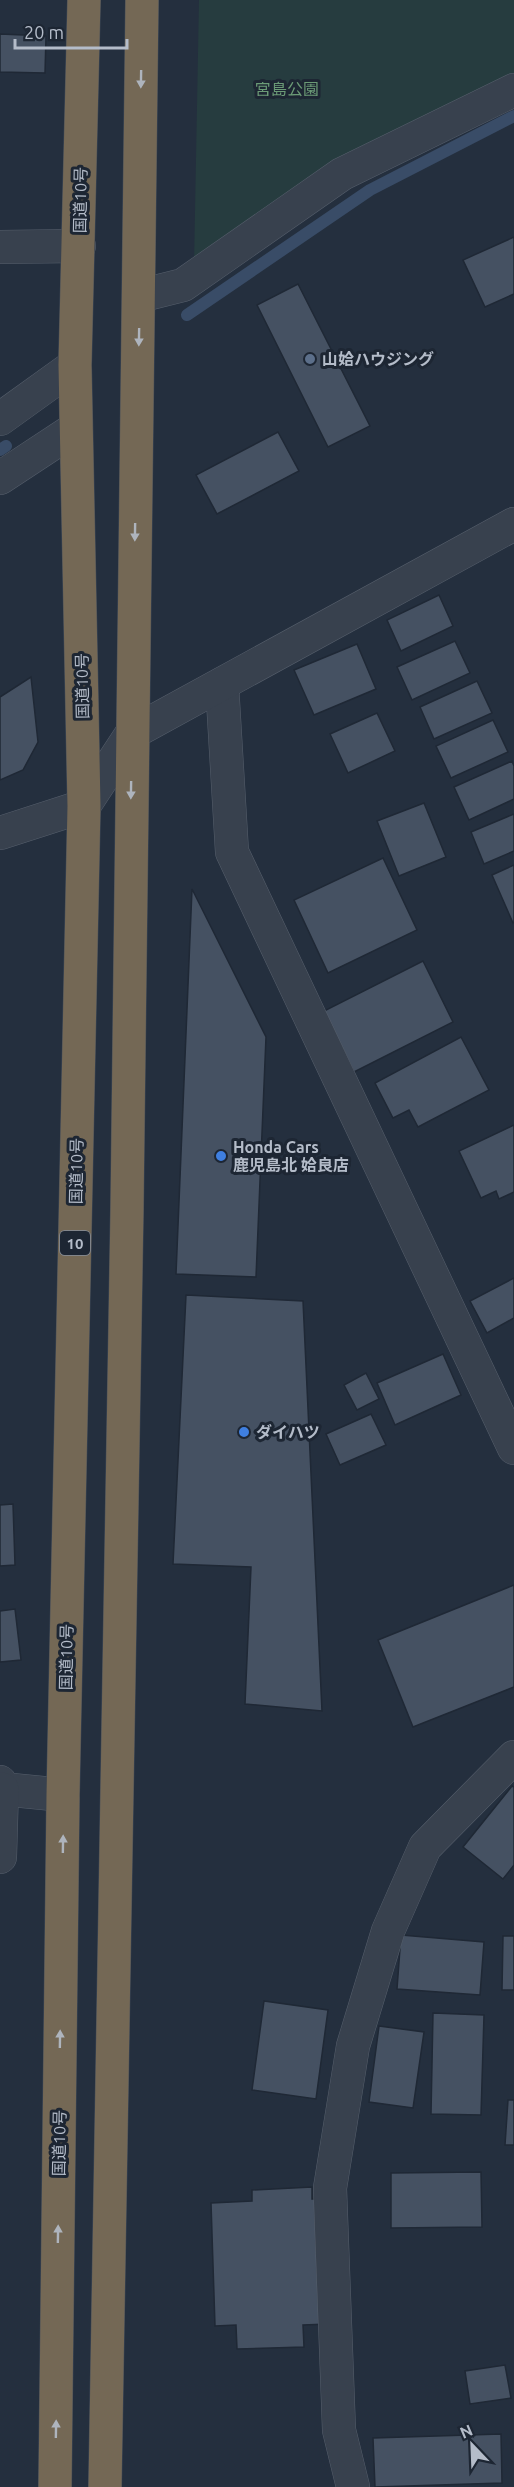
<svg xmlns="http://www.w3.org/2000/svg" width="514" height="2487" viewBox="0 0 514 2487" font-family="Ubuntu,'Noto Sans JP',sans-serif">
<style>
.green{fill:#263c3f}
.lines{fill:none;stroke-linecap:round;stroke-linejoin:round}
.stream{stroke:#394c67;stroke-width:12}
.building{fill:#455162;stroke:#1f2835;stroke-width:1.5}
.minor-casing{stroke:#565f6c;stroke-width:34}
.highway-casing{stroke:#434c59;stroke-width:34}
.minor{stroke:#38414e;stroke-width:33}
.highway{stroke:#746855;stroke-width:33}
.oneway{fill:#aeb4bd}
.service-dot{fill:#5c6f8a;stroke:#1d2633;stroke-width:2}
.shop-dot{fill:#3f7fe0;stroke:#1d2633;stroke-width:2}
.labels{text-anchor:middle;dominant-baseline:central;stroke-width:6;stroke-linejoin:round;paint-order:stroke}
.shield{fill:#1d2633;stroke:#878f9c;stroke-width:1.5}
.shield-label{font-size:15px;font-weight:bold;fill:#b4bcc9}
.park-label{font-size:16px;fill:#6b9a76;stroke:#1d2633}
.street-label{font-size:16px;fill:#b4bcc9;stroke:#1d2633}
.poi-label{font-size:16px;font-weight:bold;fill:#b4bcc9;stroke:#1d2633;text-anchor:start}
</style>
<rect width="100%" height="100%" fill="#242f3e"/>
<path class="green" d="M199,0H514V73L340,161L194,265Z"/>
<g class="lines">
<g class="stream">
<path d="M187,315L370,190L514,116"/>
<path d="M0,450L6,446"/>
</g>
</g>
<g class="building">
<path d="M0,34L46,36L45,73L0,72Z"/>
<path d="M514,237V294L485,307L463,260Z"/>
<path d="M298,284L370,426L328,447L257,305Z"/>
<path d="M278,432L299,471L217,514L196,475Z"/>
<path d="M439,595L453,626L401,651L387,620Z"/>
<path d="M455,641L470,673L412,700L397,667Z"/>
<path d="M357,644L376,689L314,715L294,670Z"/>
<path d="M31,677L38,742L23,770L0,780V697Z"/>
<path d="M477,681L492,713L434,739L420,707Z"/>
<path d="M377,713L395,751L348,773L330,734Z"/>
<path d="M493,720L508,752L451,778L436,746Z"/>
<path d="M512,761L514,766V799L469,820L454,787Z"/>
<path d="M424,803L446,857L399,876L377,821Z"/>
<path d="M514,814V851L484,864L471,832Z"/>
<path d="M383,858L417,930L328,973L294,900Z"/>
<path d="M514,865V922L513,923L492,875Z"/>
<path d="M192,889L266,1037L256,1277L176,1274Z"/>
<path d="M423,961L453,1022L354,1072L324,1011Z"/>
<path d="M461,1037L489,1090L418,1127L409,1110L393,1118L375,1083Z"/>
<path d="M514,1125V1192L499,1199L496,1191L481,1198L459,1151Z"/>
<path d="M514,1278V1318L487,1333L470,1301Z"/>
<path d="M186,1295L303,1301L322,1711L245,1704L251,1567L173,1564Z"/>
<path d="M443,1354L461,1395L395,1425L377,1383Z"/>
<path d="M366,1373L379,1399L357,1410L344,1385Z"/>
<path d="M371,1414L386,1445L340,1465L326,1434Z"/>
<path d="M13,1504L15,1565L0,1566V1505Z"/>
<path d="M514,1585V1687L413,1727L378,1640Z"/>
<path d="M15,1609L21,1660L0,1662V1611Z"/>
<path d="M512,1786L514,1787V1865L503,1879L463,1847Z"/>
<path d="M401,1935L484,1942L480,1995L397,1989Z"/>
<path d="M503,1936H514V1990H502Z"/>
<path d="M264,2001L328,2010L316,2099L252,2090Z"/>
<path d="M433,2013L484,2015L481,2115L431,2114Z"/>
<path d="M379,2026L424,2032L413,2108L369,2102Z"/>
<path d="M508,2100H514V2145H505Z"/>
<path d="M481,2172L482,2227L391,2228V2173Z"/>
<path d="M312,2187V2199H324L329,2324L303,2325L304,2347L237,2349L236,2325L215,2326L211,2203L252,2201V2190Z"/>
<path d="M505,2365L511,2398L470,2404L465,2371Z"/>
<path d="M501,2434L502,2483L375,2487L373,2438Z"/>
</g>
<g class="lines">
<defs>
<g id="minor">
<path d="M0,247L79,246"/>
<path d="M139,296L183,285L342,174L514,90"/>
<path d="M0,419L75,365"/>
<path d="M0,478L76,428"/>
<path d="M222,684L232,852L514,1448"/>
<path d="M0,833L84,806L132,733L514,524"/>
<path d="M0,1782L2,1789L63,1795"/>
<path d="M0,1857L2,1789"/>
<path d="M353,2487L339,2430L330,2188L353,2046L388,1931L425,1847L514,1757"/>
</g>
<g id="highway">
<path d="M55,2487L63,1795L84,806L75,365L84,0"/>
<path d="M105,2487L127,1209L142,0"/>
</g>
</defs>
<use href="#minor" class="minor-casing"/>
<use href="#highway" class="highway-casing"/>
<use href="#minor" class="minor"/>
<use href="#highway" class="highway"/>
</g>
<defs><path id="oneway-solid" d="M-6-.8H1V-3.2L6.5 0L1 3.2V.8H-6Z" transform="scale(1.5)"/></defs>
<g class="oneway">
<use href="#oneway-solid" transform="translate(141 79) rotate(91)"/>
<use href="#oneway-solid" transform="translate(139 337) rotate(91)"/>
<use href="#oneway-solid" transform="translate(135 532) rotate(91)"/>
<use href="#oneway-solid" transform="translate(131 790) rotate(91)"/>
<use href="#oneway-solid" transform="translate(63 1844) rotate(-89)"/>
<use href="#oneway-solid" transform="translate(60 2039) rotate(-89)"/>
<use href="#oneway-solid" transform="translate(58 2234) rotate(-89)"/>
<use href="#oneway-solid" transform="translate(56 2429) rotate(-89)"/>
</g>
<circle class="service-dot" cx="310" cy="359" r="6"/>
<g class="shop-dot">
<circle cx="221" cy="1156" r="6"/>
<circle cx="244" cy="1432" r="6"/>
</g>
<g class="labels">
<rect class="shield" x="60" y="1231" width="30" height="24" rx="4.5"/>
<g class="shield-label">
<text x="75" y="1243">10</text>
</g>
<g class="park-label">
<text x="287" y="89">宮島公園</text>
</g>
<g class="street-label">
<text transform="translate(80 200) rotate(-89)">国道10号</text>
<text transform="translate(82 686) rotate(-91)">国道10号</text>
<text transform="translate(76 1171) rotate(-89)">国道10号</text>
<text transform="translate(66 1657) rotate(-89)">国道10号</text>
<text transform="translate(59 2143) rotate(-89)">国道10号</text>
</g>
<g class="poi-label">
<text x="322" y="359">山姶ハウジング</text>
<text x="233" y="1147">Honda Cars<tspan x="233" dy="18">鹿児島北 姶良店</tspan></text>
<text x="256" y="1432">ダイハツ</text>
</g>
</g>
<g transform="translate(472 2445) rotate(337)" stroke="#1d2633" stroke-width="4.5" paint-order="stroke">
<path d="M0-4.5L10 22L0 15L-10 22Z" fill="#b4bcc9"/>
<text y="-9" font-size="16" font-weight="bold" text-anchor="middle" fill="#b4bcc9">N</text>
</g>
<path d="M15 39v9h112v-9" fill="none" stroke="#b4bcc9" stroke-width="3"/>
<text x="24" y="39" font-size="18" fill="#b4bcc9" stroke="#1d2633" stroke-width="4.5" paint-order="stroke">20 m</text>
</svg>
